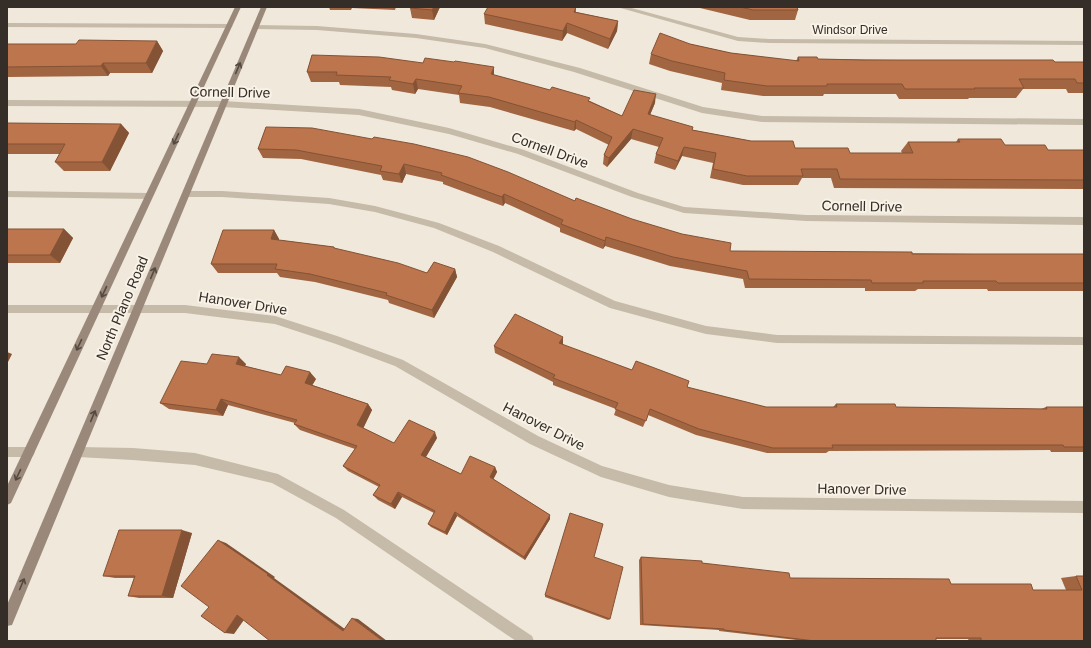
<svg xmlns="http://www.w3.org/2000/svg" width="1091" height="648" viewBox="0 0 1091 648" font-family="Arial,sans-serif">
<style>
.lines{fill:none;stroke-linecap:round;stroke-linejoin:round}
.service{fill:#c6baa8;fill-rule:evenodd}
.minor{fill:#c6baa8;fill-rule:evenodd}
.secondary{fill:#9a897a;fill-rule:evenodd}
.wall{fill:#a26541}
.shaded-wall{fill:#845235}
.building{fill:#bc754c;stroke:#845235}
.oneway{stroke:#534941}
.labels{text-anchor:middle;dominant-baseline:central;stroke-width:4;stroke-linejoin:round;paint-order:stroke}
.far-street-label{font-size:12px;fill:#342d28;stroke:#f8f2e7}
.street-label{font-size:14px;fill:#342d28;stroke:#f8f2e7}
</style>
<rect width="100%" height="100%" fill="#efe8db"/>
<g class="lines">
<g class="service">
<path d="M7,23L229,24L233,26L229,28L7,27Z"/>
<path d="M253,25L317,26L416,34L485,44L580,68L703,107L762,116L1084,119V125L762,122L702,113L574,72L485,48L416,38L317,30L256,29H253Z"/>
<path d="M7,191L149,193L153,196L149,199L7,197Z"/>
<path d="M186,191H222L329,198L375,206L439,223L499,246L615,301L706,326L777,335L1084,337V345L777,343L706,334L610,308L493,252L434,228L375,212L329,204L222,197H186L182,194Z"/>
<path d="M7,447H29L33,448L35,452L33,456L29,457H7Z"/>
<path d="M78,447L133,448L195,453L278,474L344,510L532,636L534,641H516L336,518L272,483L195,465L133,460L78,457L74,456L72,452L74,448Z"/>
</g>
<g class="minor">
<path d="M617,7H628L738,37L769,39L1084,41V45L769,43L738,41Z"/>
<path d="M7,100L223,101L359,109L449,128L524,150L638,193L684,207L806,215L1084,217V225L806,221L684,213L632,197L518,154L449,134L359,115L223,107L7,106Z"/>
<path d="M7,305H185L275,316L337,336L403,360L538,436L602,466L669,485L743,497L1084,501V513L743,509L669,497L601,477L530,444L395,366L336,344L275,324L185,313H7Z"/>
</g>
<g class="secondary">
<path d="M235,7H241L11,503L7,505V486Z"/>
<path d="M261,7H267L12,625L7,626V605Z"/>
</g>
</g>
<g class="wall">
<path d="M329,7H396L395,10L352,8L351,10H330Z"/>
<path d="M440,7L434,20L412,18L410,8Z"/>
<path d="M576,7V12L618,21L617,31L608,49L567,33L562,41L485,24L484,14Z"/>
<path d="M700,7H797L798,10L795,20H750L700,8Z"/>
<path d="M157,41L163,51L152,73H110L108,76L7,77V44H76Z"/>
<path d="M690,44L731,53L796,61L798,57L818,59L1055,62H1084V93H1068L1066,89H1023L1016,98H969L968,99H899L896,94H824L823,96H763L721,90L722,83L670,71L649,64L651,54Z"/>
<path d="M312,55L494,75L590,101L622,116L655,103L650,115L693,130L751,141L795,148L850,153H902L901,151L908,142H956L958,139L1005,145L1048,150H1084V189L834,188L831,178H802L798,185H743L710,178L713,163L682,156L675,170L654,163L656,154L659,147L631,139L607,167L603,164L604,155L609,145L576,129L574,131L490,107L460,103L459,95L418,89L415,94L392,90L391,87L340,85L339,82H311L307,72Z"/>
<path d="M7,123L121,124L129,133L110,171H64L55,162L60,154H7Z"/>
<path d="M266,127L575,201L730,251L974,254H1084V291H988L987,289H918L915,291H865V288H745L743,279L670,266L605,246L603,249L560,232V228L505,203L503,206L443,184V182L406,174L402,183L383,180L381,175L301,159L263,158L258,149Z"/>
<path d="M7,229H64L73,238L60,263H7Z"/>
<path d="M274,230L279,239V240L334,247L335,249L427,273L455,269L457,277L434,318L389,303L388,300L315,282L280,277L277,273H218L211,264Z"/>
<path d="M563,344V345L632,370L687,387L766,407H833L836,404L896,407L1041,409L1046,407H1084V452H1051L1050,450L829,451L826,453H767L696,435L648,415L643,427L614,415L616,409L553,385V382L495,353L494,346Z"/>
<path d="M207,364H246L245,366L281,375L316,379L312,385L368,404L372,410L363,428L394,443L437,438L426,457L461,474L495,467L497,472L493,479L550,515V519L525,560L457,516L447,535L431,527L428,524L434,513L402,497L395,509L378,500L373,495L379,487L348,471L343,466L355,449L300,430L294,424L295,423L228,405L223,416L169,409L160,403Z"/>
<path d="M192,533L173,598H139L128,596L134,578H115L103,576Z"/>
<path d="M594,557L610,619L608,620L545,597V595Z"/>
<path d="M641,557L702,563L790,578L951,584L1033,590H1066L1061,578L1076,576H1084V641H969L968,639H936V641H805L719,631V630L640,625L639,560Z"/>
</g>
<g class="shaded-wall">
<path d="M434,7H440L434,20L432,10Z"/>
<path d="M618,21L617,31L608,49L610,39Z"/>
<path d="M567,23V33L562,41L563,31Z"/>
<path d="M157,41L163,51L152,73L146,63Z"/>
<path d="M103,63L110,73L108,76L101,66Z"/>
<path d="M494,67V76L491,74Z"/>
<path d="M416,79L418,89L415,94L413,84Z"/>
<path d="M656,94L655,103L646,124L648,114Z"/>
<path d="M576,120V129L574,131L575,122Z"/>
<path d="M121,124L129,133L110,171L102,162Z"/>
<path d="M633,129L631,139L607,167L609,158Z"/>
<path d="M684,147L682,156L675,170L678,161Z"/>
<path d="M404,164L406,174L402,183L399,174Z"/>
<path d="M504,194L505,203L503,206L502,197Z"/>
<path d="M64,229L73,238L60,263L50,255Z"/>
<path d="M274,230L279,239L277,247L271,239Z"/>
<path d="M606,237L605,246L603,249Z"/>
<path d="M455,269L457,277L434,318L432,310Z"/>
<path d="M563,337V344L559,350V343Z"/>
<path d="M7,352L12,354L7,364Z"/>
<path d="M239,357L246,364L243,371L236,364Z"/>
<path d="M310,372L316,379L310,389L305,383Z"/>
<path d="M221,399L228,405L223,416L216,410Z"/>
<path d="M368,404L372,410L362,431L357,425Z"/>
<path d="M435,432L437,438L424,460L421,455Z"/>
<path d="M495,467L497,472L492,482L490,477Z"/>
<path d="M398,492L402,497L395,509L391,504Z"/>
<path d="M455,512L457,516L447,535L445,532Z"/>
<path d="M550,515V519L525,560L524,557Z"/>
<path d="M182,530L192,533L173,598L162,596Z"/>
<path d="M218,540L226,543L275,577L274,578L349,632L343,631Z"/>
<path d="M237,615L246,617L234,634L225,633Z"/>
<path d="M352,618L358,619L387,641H383Z"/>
</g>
<g class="building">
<path d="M410,7H434L432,10L410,8Z"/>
<path d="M488,7H576L574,12L618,21L610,39L567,23L563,31L484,14Z"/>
<path d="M740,7H797L798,10H753Z"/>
<path d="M660,33L690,44L731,53L799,61L798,57H817L818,59L864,60H1053L1055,62H1084V83H1077L1075,79H1019L1024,88H974L975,89H905L902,84H827V86H767L724,80L725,73L672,61L651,54Z"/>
<path d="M79,40L157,41L146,63H103L101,66L7,67V44H76Z"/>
<path d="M312,55L379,57L423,63L425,58L454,62L455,61L494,67L491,74L550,90L552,87L590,98L588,101L622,116L634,90L656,94L648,114L693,127L692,130L751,141H793L795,148H848L850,153H913L908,142H960L958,139H1001L1005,145H1045L1048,150H1084V180L840,179L837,169H801L803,176H747L713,169L716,153L684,147L678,161L656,154L663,138L633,129L609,158L604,155L612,137L576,120L575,122L489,97L458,93L462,86L416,79L413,84L389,80L391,77L336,75L337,72H307Z"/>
<path d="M7,123L121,124L102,162H55L65,144H7Z"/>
<path d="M266,127L312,128L372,139L374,137L414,144L468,157L508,172L575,201L576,198L632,219L682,234L731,243L730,251L912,252V254H1084V283H998L996,281H923V283H872L871,280L749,279L747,271L673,257L606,237L605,241L561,224L563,220L504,194L502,197L441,175L442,173L404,164L399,174L380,171L382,166L296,150L258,149Z"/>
<path d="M7,229H64L50,255H7Z"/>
<path d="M223,230H274L271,239L334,247V248L398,263L427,273L434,262L455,269L432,310L386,295L387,293L310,274L275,269L277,264H211Z"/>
<path d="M515,314L563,337L559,343L632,370L636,361L689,381L687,387L766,407H837L836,404H895L896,407L1047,409L1046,407H1084V447H1064L1063,445H832L833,448H773L699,429L650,409L646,421L615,409L618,403L553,378L555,375L494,346Z"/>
<path d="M212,354L239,357L236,364L281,375L286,366L310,372L305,383L368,404L357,425L394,443L409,420L435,432L421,455L461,474L470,456L495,467L490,477L550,515L524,557L455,512L445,532L428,524L435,511L398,492L391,504L373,495L380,485L343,466L357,446L294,424L297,420L221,399L216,410L160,403L181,361L207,364Z"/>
<path d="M570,513L603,524L594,557L623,567L610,619L545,595Z"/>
<path d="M119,530H182L162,596H128L135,576H103Z"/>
<path d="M218,540L268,574L267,575L343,631L352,618L383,641H270L237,615L225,633L201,616L209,607L181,586Z"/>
<path d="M641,557L702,561V563L789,573L790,578L949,579L951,584H1031L1033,590H1082L1076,576H1084V641H981V638H936V641H815L724,630V629L643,624Z"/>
</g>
<defs><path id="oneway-shaft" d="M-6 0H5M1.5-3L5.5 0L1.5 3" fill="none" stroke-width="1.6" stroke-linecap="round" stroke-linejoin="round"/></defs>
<g class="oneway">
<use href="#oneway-shaft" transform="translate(238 68) rotate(-67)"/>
<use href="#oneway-shaft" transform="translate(176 139) rotate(115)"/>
<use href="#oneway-shaft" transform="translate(153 273) rotate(-67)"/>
<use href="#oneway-shaft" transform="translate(104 292) rotate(115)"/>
<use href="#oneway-shaft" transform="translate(79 345) rotate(115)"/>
<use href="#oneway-shaft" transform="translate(93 416) rotate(-67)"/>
<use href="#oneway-shaft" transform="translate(18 475) rotate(115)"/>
<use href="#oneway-shaft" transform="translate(22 584) rotate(-67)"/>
</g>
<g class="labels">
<g class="far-street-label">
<text x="850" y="30">Windsor Drive</text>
</g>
<g class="street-label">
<text transform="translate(230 92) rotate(1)">Cornell Drive</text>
<text transform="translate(550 150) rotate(20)">Cornell Drive</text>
<text transform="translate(862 206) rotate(1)">Cornell Drive</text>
<text transform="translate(243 303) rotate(9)">Hanover Drive</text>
<text transform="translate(122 308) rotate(-67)">North Plano Road</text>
<text transform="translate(544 426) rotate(27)">Hanover Drive</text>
<text transform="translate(862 489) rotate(1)">Hanover Drive</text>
</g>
</g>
<rect width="1091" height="648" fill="none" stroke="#342d28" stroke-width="16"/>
</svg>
